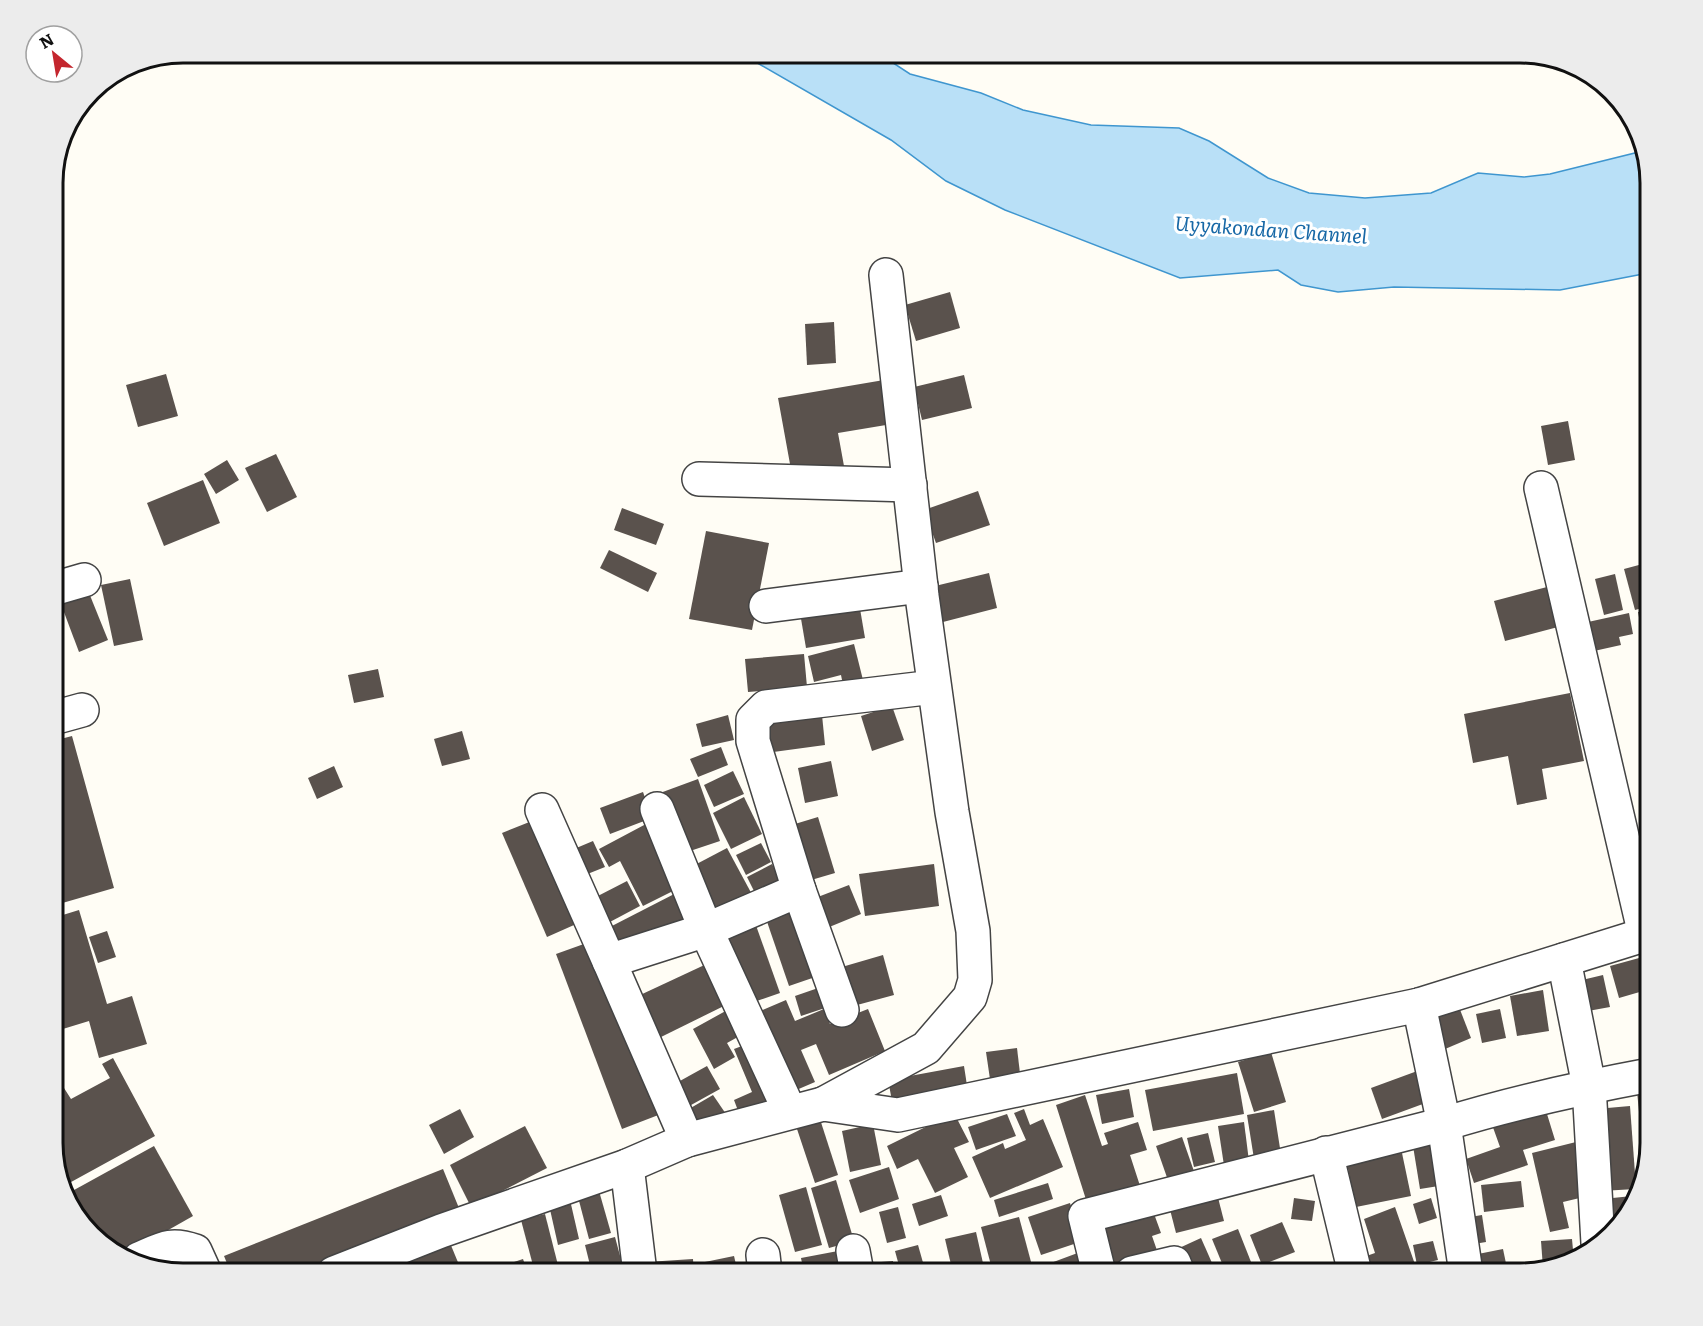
<svg xmlns="http://www.w3.org/2000/svg" width="1703" height="1326" viewBox="0 0 1703 1326" font-family="Literata,serif">
<style>
.water{fill:#b9e0f7;stroke:#3f96cf;stroke-width:1.5}
.building{fill:#5a524d}
.lines{fill:none;stroke-linecap:round;stroke-linejoin:round}
.minor-casing{stroke:#444;stroke-width:36}
.minor{stroke:#fff;stroke-width:33}
.labels{text-anchor:middle;dominant-baseline:central;stroke-width:6;stroke-linejoin:round;paint-order:stroke}
.water-label{font-size:20px;font-style:italic;fill:#1768a6;stroke:#fff}
.rim{fill:none;stroke:#111;stroke-width:3}
</style>
<rect width="100%" height="100%" fill="#fffdf5"/>
<path class="water" d="M740,53H878L910,74L981,93L1023,110L1091,125L1179,128L1209,141L1268,178L1309,193L1365,198L1431,193L1478,173L1524,177L1550,174L1643,151L1650,183V270L1643,274L1560,290L1394,287L1338,292L1301,285L1278,270L1180,278L1005,210L946,181L891,140Z"/>
<g class="building">
<path d="M950,292L960,328L916,341L905,305Z"/>
<path d="M834,322L836,363L807,365L805,324Z"/>
<path d="M166,374L178,416L138,427L126,385Z"/>
<path d="M964,375L972,408L922,420L914,387Z"/>
<path d="M884,380L892,424L838,433L844,466L792,475L778,398Z"/>
<path d="M1568,421L1575,460L1548,465L1541,426Z"/>
<path d="M276,454L297,497L267,512L245,468Z"/>
<path d="M227,460L239,480L216,494L204,474Z"/>
<path d="M203,480L220,523L164,546L147,503Z"/>
<path d="M978,491L990,525L936,543L924,510Z"/>
<path d="M622,508L664,524L656,545L614,530Z"/>
<path d="M706,531L769,543L752,630L689,619Z"/>
<path d="M609,550L657,573L648,592L600,568Z"/>
<path d="M1650,562V606L1635,610L1624,569Z"/>
<path d="M989,573L997,608L943,622L935,586Z"/>
<path d="M1615,574L1623,610L1604,615L1595,579Z"/>
<path d="M130,579L143,640L114,646L101,585Z"/>
<path d="M1547,587L1558,627L1505,641L1494,601Z"/>
<path d="M87,588L108,640L79,652L59,599Z"/>
<path d="M858,597L865,638L806,648L799,607Z"/>
<path d="M1650,610V654L1646,655L1638,612Z"/>
<path d="M1629,613L1633,634L1619,637L1621,645L1594,651L1588,622Z"/>
<path d="M53,628L61,653L53,656Z"/>
<path d="M854,644L863,680L843,685L841,675L814,682L808,656Z"/>
<path d="M804,654L807,687L748,692L745,659Z"/>
<path d="M60,668L66,707L53,710V670Z"/>
<path d="M378,669L384,697L354,703L348,675Z"/>
<path d="M1570,693L1584,761L1542,769L1547,799L1517,805L1508,756L1473,763L1464,714Z"/>
<path d="M892,706L904,740L872,751L861,716Z"/>
<path d="M728,715L734,740L702,747L696,724Z"/>
<path d="M822,715L825,745L766,753L762,723Z"/>
<path d="M462,731L470,759L442,766L434,739Z"/>
<path d="M72,736L114,888L59,904L61,909L53,911V741Z"/>
<path d="M721,747L728,765L698,777L690,759Z"/>
<path d="M831,761L838,796L805,803L798,768Z"/>
<path d="M334,766L343,787L317,799L308,778Z"/>
<path d="M733,771L744,794L714,807L704,785Z"/>
<path d="M698,779L720,841L681,854L660,793Z"/>
<path d="M643,792L652,818L610,834L600,808Z"/>
<path d="M744,797L762,834L731,849L713,813Z"/>
<path d="M542,817L583,921L547,937L502,833Z"/>
<path d="M818,817L835,873L801,883L785,827Z"/>
<path d="M646,824L679,888L643,906L620,861L609,867L599,849Z"/>
<path d="M593,841L605,867L585,875L574,849Z"/>
<path d="M761,843L771,862L746,875L736,855Z"/>
<path d="M727,848L755,900L718,920L689,868Z"/>
<path d="M772,864L784,887L759,901L747,877Z"/>
<path d="M934,864L939,906L865,916L859,874Z"/>
<path d="M627,881L640,906L608,923L594,898Z"/>
<path d="M849,885L861,914L822,930L810,900Z"/>
<path d="M682,890L694,915L621,953L608,928Z"/>
<path d="M798,898L824,974L789,986L763,910Z"/>
<path d="M79,910L107,1004L132,996L147,1044L99,1058L89,1021L53,1032V918Z"/>
<path d="M753,917L780,993L748,1004L721,929Z"/>
<path d="M107,931L116,957L98,963L89,937Z"/>
<path d="M595,940L661,1114L622,1129L556,954Z"/>
<path d="M883,955L894,995L846,1008L835,969Z"/>
<path d="M1650,955V989L1619,998L1610,966Z"/>
<path d="M713,961L734,1001L659,1038L638,996Z"/>
<path d="M1603,975L1610,1007L1588,1011L1582,980Z"/>
<path d="M821,987L828,1007L801,1016L795,996Z"/>
<path d="M1543,990L1549,1031L1517,1036L1510,996Z"/>
<path d="M786,1000L795,1021L824,1009L830,1024L868,1009L885,1051L829,1075L816,1044L801,1050L815,1082L787,1094L753,1014Z"/>
<path d="M1459,1007L1471,1038L1438,1052L1426,1020Z"/>
<path d="M731,1008L745,1033L727,1043L735,1057L714,1069L693,1029Z"/>
<path d="M1500,1009L1506,1038L1482,1043L1476,1014Z"/>
<path d="M755,1041L778,1100L740,1116L734,1100L752,1092L734,1049Z"/>
<path d="M1017,1048L1021,1082L991,1086L986,1052Z"/>
<path d="M1271,1052L1286,1102L1254,1112L1238,1062Z"/>
<path d="M113,1058L155,1136L62,1187L53,1151V1095L64,1088L71,1099L110,1078L102,1064Z"/>
<path d="M707,1066L720,1089L682,1110L669,1087Z"/>
<path d="M964,1066L968,1092L893,1106L888,1080Z"/>
<path d="M1420,1070L1431,1101L1382,1119L1371,1088Z"/>
<path d="M1237,1073L1244,1114L1153,1131L1145,1090Z"/>
<path d="M1129,1089L1134,1117L1102,1124L1096,1095Z"/>
<path d="M1650,1089V1143L1644,1164L1637,1091Z"/>
<path d="M713,1095L726,1114L695,1133L682,1113Z"/>
<path d="M1085,1095L1102,1146L1108,1144L1104,1133L1138,1122L1147,1150L1130,1155L1142,1192L1089,1209L1056,1105Z"/>
<path d="M1543,1101L1555,1140L1523,1150L1528,1165L1474,1183L1466,1159L1500,1147L1490,1119Z"/>
<path d="M1630,1106L1636,1187L1635,1189L1602,1191L1596,1109Z"/>
<path d="M460,1109L474,1137L444,1154L429,1125Z"/>
<path d="M1024,1109L1030,1125L1043,1119L1063,1167L990,1198L972,1157L1003,1143L1005,1149L1026,1140L1014,1113Z"/>
<path d="M1274,1110L1282,1161L1255,1165L1247,1115Z"/>
<path d="M818,1113L838,1175L815,1183L794,1120Z"/>
<path d="M954,1113L969,1142L954,1148L968,1177L935,1193L918,1159L897,1169L887,1146Z"/>
<path d="M1007,1114L1016,1136L976,1150L968,1127Z"/>
<path d="M1244,1122L1250,1169L1225,1172L1218,1126Z"/>
<path d="M873,1124L881,1165L850,1172L842,1131Z"/>
<path d="M525,1126L547,1168L471,1207L450,1165Z"/>
<path d="M1208,1133L1215,1162L1194,1167L1187,1138Z"/>
<path d="M1182,1137L1196,1177L1170,1186L1156,1146Z"/>
<path d="M1437,1142L1445,1185L1420,1189L1413,1146Z"/>
<path d="M1576,1142L1588,1196L1563,1202L1569,1228L1550,1232L1532,1153Z"/>
<path d="M154,1146L193,1216L126,1254L103,1246L66,1201L65,1195Z"/>
<path d="M1402,1153L1411,1196L1356,1207L1347,1164Z"/>
<path d="M889,1167L899,1199L860,1213L849,1180Z"/>
<path d="M443,1169L461,1213L308,1273H231L224,1256Z"/>
<path d="M836,1180L854,1241L829,1248L811,1188Z"/>
<path d="M1521,1181L1524,1207L1484,1212L1481,1185Z"/>
<path d="M1048,1183L1053,1199L999,1217L994,1200Z"/>
<path d="M1215,1186L1224,1221L1176,1233L1167,1198Z"/>
<path d="M806,1187L822,1245L795,1252L779,1195Z"/>
<path d="M599,1191L611,1233L589,1239L578,1197Z"/>
<path d="M941,1195L948,1216L919,1226L912,1204Z"/>
<path d="M1632,1196L1623,1223L1607,1236L1603,1199Z"/>
<path d="M1294,1198L1315,1201L1312,1221L1291,1219Z"/>
<path d="M1431,1198L1437,1218L1419,1224L1413,1204Z"/>
<path d="M570,1200L579,1239L558,1245L549,1205Z"/>
<path d="M1149,1200L1161,1233L1152,1236L1160,1259L1123,1273H1114L1094,1221Z"/>
<path d="M1070,1203L1083,1241L1041,1255L1028,1217Z"/>
<path d="M898,1207L906,1238L887,1243L879,1212Z"/>
<path d="M1395,1207L1418,1273H1360L1355,1260L1375,1253L1364,1219Z"/>
<path d="M545,1214L560,1273H535L521,1220Z"/>
<path d="M1482,1215L1486,1242L1468,1245L1464,1218Z"/>
<path d="M1019,1217L1034,1273H993L981,1227Z"/>
<path d="M1282,1222L1295,1252L1262,1265L1250,1235Z"/>
<path d="M1238,1229L1253,1267L1235,1273H1226L1212,1239Z"/>
<path d="M976,1232L985,1272L953,1273L945,1239Z"/>
<path d="M615,1237L623,1267L592,1273L585,1245Z"/>
<path d="M1201,1238L1216,1272L1189,1273L1177,1249Z"/>
<path d="M1572,1239L1574,1261L1543,1268L1541,1241Z"/>
<path d="M1433,1241L1438,1260L1417,1265L1413,1245Z"/>
<path d="M450,1243L462,1272L402,1273L398,1265Z"/>
<path d="M918,1245L926,1273H901L895,1251Z"/>
<path d="M1503,1249L1508,1273H1471L1468,1256Z"/>
<path d="M838,1251L843,1273H804L801,1258Z"/>
<path d="M1083,1251L1084,1273H1042L1040,1267Z"/>
<path d="M734,1256L738,1273H702L700,1263Z"/>
<path d="M178,1258L185,1273L160,1266Z"/>
<path d="M523,1259L528,1273H494L493,1269Z"/>
<path d="M693,1259L694,1273H648L647,1262Z"/>
<path d="M1346,1260L1348,1273H1311L1309,1267Z"/>
<path d="M893,1261L894,1273H870L869,1263Z"/>
<path d="M1305,1263L1306,1273H1280L1279,1265Z"/>
</g>
<g class="lines">
<defs>
<g id="minor">
<path d="M699,479L910,485"/>
<path d="M1541,488L1645,935"/>
<path d="M53,589L84,580"/>
<path d="M766,606L921,586"/>
<path d="M53,718L82,710"/>
<path d="M657,809L706,930L790,1112"/>
<path d="M542,810L609,961"/>
<path d="M1564,960L1589,1086L1598,1243"/>
<path d="M1419,1005L1444,1124L1466,1273"/>
<path d="M842,1010L799,890L753,741V720L766,707L934,687"/>
<path d="M823,1104L926,1048L970,997L975,980L973,931L952,812L922,596L886,275"/>
<path d="M687,1140L609,961L706,930L799,890"/>
<path d="M1326,1153L1355,1273"/>
<path d="M627,1166L640,1273"/>
<path d="M853,1251L857,1273"/>
<path d="M763,1255L765,1273"/>
<path d="M139,1259C162,1249 170,1242 195,1251L205,1273"/>
<path d="M334,1273L441,1231L627,1166L687,1140L823,1104L898,1115L1419,1005L1650,933"/>
<path d="M1099,1273L1085,1216L1444,1124C1512,1103 1580,1088 1650,1075"/>
<path d="M1132,1273L1174,1263L1178,1273"/>
</g>
</defs>
<use href="#minor" class="minor-casing"/>
<use href="#minor" class="minor"/>
</g>
<g class="labels">
<g class="water-label">
<text transform="translate(1271 228) rotate(4)">Uyyakondan Channel</text>
</g>
</g>
<path d="M0 0H1703V1326H0ZM183 63H1520A120 120 0 0 1 1640 183V1143A120 120 0 0 1 1520 1263H183A120 120 0 0 1 63 1143V183A120 120 0 0 1 183 63Z" fill="#ececec" fill-rule="evenodd"/>
<path class="rim" d="M183 63H1520A120 120 0 0 1 1640 183V1143A120 120 0 0 1 1520 1263H183A120 120 0 0 1 63 1143V183A120 120 0 0 1 183 63Z"/>
<g transform="translate(54 54) rotate(330)"><circle r="28" fill="#ffffff" stroke="#a0a0a0" stroke-width="1.5"/>
<path d="M0-4.5L10 22L0 15L-10 22Z" fill="#c4262e"/>
<text y="-9" font-size="16" font-weight="bold" text-anchor="middle" fill="#111111">N</text>
</g>
</svg>
